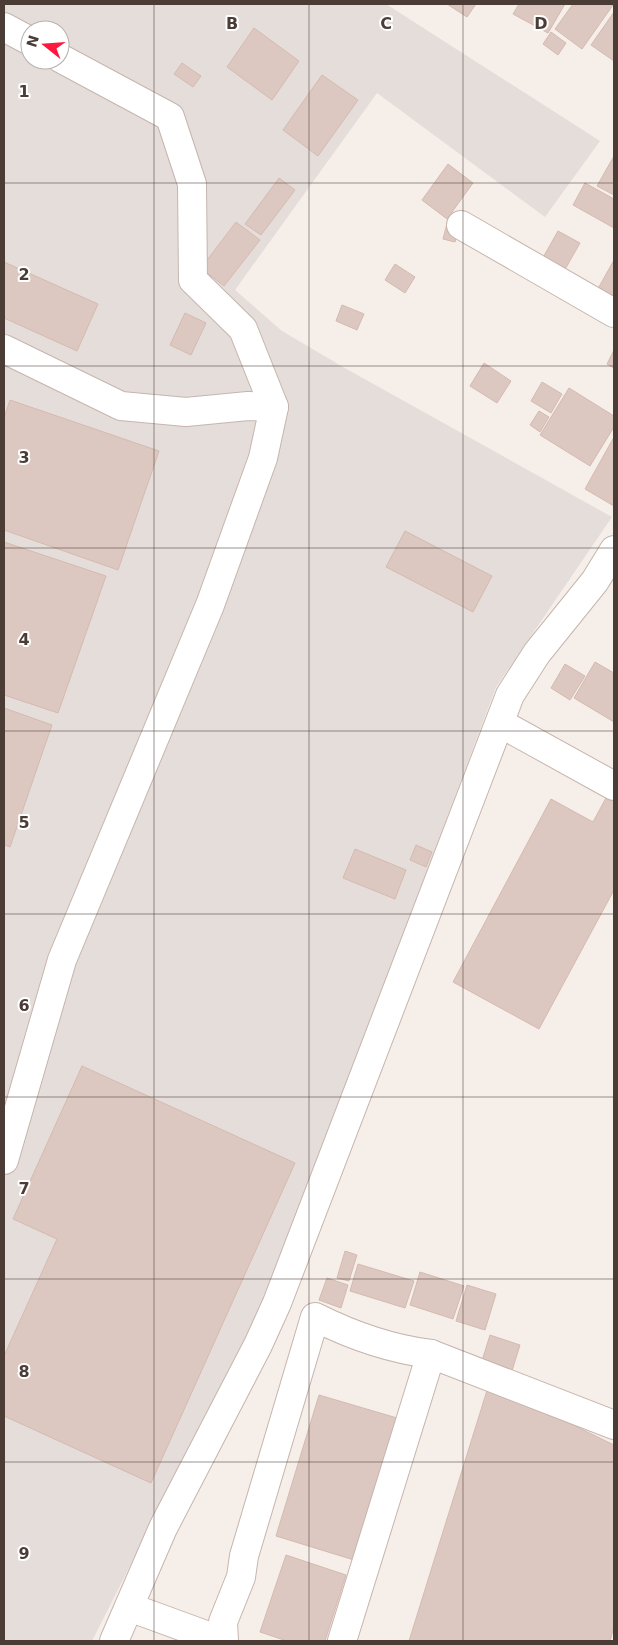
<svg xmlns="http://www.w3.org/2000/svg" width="618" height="1645" viewBox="0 0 618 1645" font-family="'DejaVu Sans',sans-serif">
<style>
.industrial{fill:#e5ddda;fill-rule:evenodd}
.building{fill:#dcc8c0;stroke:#d4bab0}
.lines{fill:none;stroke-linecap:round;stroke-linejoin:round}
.minor-casing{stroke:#c6b5ad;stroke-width:30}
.minor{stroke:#fff;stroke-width:28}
.grid{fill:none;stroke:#4b3c36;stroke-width:1;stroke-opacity:0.55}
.grid-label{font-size:16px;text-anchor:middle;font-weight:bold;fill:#4b3c36;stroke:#fff;stroke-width:4;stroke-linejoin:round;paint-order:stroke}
</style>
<rect width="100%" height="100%" fill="#f6eee9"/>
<path class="industrial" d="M4,4H386L600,141L545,217L377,93L235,290L282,331L343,367L612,517L496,687L280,1263L240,1349L92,1641H4ZM30,30H60V60H30Z"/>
<g class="building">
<path d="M447,4H476L467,17Z"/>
<path d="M519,4H565L548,33L513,14Z"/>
<path d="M573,4H611L613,5L582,49L555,29Z"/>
<path d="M614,12V61L591,45Z"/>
<path d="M254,28L299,61L272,100L227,67Z"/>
<path d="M551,32L566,43L558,55L543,44Z"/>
<path d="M182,63L201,76L193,87L174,74Z"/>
<path d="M322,75L358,100L318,156L283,130Z"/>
<path d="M614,156V195L597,186Z"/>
<path d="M448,164L473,183L447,219L422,200Z"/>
<path d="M279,178L295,190L261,235L245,224Z"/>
<path d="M585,183L614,199V228L573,205Z"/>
<path d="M448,220L460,224L455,242L443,239Z"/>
<path d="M236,222L260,240L224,286L201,268Z"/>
<path d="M558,231L580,243L563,273L541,261Z"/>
<path d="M614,260V305L595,294Z"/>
<path d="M4,262L98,304L77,351L4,318Z"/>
<path d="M395,264L415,277L405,293L385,280Z"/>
<path d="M342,305L364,314L357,330L336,321Z"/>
<path d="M185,313L206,323L191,355L170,345Z"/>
<path d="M614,350V368L607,364Z"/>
<path d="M484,363L511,381L497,403L470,386Z"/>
<path d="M542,382L562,394L551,413L531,401Z"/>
<path d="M569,388L614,416V427L590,466L540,435Z"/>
<path d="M10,400L159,451L118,570L4,530V418Z"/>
<path d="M539,411L549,417L540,432L530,425Z"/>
<path d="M614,437V506L585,489Z"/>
<path d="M405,531L492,576L473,612L386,567Z"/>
<path d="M4,542L106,576L58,713L4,695Z"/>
<path d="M595,662L614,673V722L574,698Z"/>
<path d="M565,664L585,676L570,700L551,688Z"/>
<path d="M4,708L52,725L10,847L4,845Z"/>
<path d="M607,796L614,801V890L539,1029L453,982L551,799L593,822Z"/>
<path d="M416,845L432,852L426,867L410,860Z"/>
<path d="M355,849L406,870L395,899L343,878Z"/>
<path d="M82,1066L295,1163L151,1483L4,1416V1356L57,1239L13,1219Z"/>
<path d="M345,1251L357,1255L349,1281L337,1278Z"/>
<path d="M358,1264L414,1281L405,1308L350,1291Z"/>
<path d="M420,1272L464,1286L453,1319L410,1305Z"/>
<path d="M327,1278L348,1285L341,1308L319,1300Z"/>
<path d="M467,1285L496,1294L485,1330L456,1321Z"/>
<path d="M490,1335L520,1345L511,1374L481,1364Z"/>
<path d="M489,1384L614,1445V1626L610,1641H409Z"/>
<path d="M319,1395L397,1418L354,1560L276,1536Z"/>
<path d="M286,1555L346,1575L325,1641H287L260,1632Z"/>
</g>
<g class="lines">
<defs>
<g id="minor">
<path d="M4,27L30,41"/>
<path d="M461,225L614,313"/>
<path d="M4,349L121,406L186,412L248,406L274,407"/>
<path d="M500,723L614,786"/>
<path d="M4,1160L62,960L210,605L263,458L274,407L243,329L193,280L192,184L170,117L60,58"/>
<path d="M431,1354L614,1425"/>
<path d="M129,1607L222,1641"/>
<path d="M114,1641L163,1528L258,1345L277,1303L510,695L537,653L595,581L614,550"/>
<path d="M224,1641L223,1622L241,1577L244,1556L315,1317C351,1335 390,1349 431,1354L342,1641"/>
</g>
</defs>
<use href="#minor" class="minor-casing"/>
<use href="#minor" class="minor"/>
</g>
<path class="grid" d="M154,4V1641M309,4V1641M463,4V1641M4,183H614M4,366H614M4,548H614M4,731H614M4,914H614M4,1097H614M4,1279H614M4,1462H614"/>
<g class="grid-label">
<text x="232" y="29">B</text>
<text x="386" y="29">C</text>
<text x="541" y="29">D</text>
<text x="24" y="97">1</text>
<text x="24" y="280">2</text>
<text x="24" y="463">3</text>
<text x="24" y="645">4</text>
<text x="24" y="828">5</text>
<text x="24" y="1011">6</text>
<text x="24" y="1194">7</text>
<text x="24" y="1377">8</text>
<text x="24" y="1559">9</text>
</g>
<rect width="618" height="1645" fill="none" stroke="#4b3c36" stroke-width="10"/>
<g transform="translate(45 45) rotate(287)"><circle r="24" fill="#ffffff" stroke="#b7b1af"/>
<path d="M0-4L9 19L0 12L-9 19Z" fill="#ff173e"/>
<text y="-8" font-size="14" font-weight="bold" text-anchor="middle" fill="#4b3c36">N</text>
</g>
</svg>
